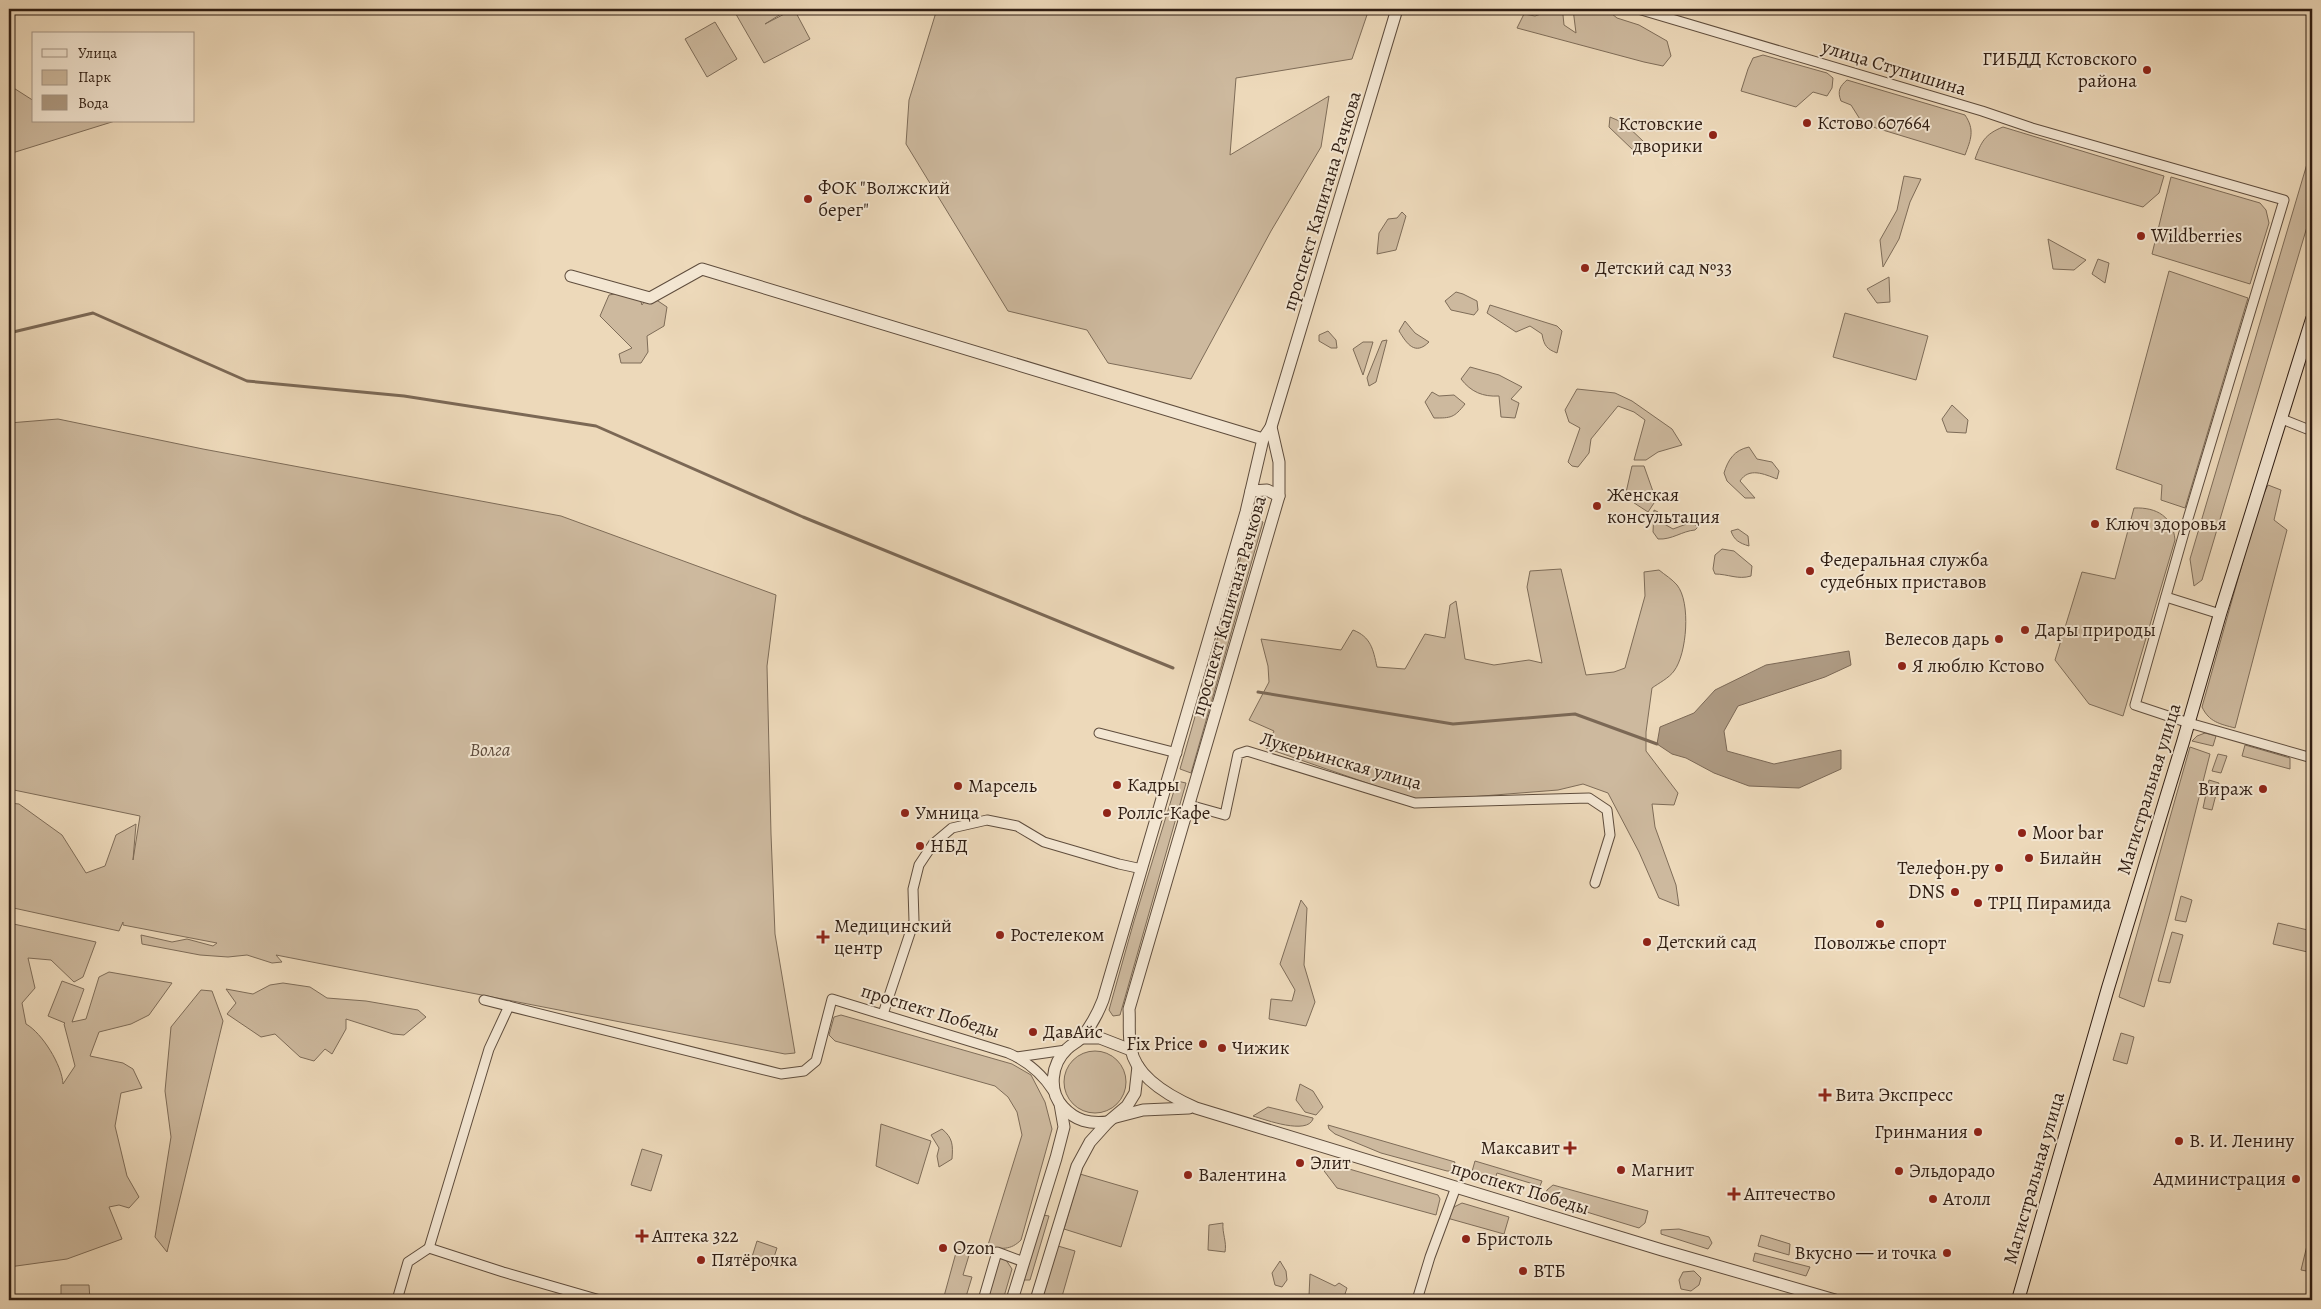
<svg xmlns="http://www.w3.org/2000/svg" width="2321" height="1309" viewBox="0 0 2321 1309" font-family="Alegreya,serif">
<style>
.green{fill:#cdb99e;stroke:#7e6c58}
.water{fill:#ad9981;stroke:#7b6855}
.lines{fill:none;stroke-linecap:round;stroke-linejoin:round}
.stream{stroke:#7b6855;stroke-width:3}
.minor-casing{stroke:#5f4d3d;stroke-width:11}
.tertiary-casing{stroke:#5f4d3d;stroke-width:13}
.secondary-casing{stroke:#301e13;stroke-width:14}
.minor{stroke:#f3e6d2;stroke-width:9}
.tertiary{stroke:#f3e6d2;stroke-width:11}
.secondary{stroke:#f3e6d2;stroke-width:12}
.poi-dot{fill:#8f2418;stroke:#f3e6d2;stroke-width:2}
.labels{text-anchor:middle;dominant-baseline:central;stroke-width:4;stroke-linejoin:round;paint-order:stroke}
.poi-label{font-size:19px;fill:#301e13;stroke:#f3e6d2;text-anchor:start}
.street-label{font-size:19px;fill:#301e13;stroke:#f3e6d2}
.park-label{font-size:19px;font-style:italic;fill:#5f4c3d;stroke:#f3e6d2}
</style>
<rect width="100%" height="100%" fill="#edd9ba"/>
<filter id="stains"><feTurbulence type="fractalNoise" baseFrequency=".004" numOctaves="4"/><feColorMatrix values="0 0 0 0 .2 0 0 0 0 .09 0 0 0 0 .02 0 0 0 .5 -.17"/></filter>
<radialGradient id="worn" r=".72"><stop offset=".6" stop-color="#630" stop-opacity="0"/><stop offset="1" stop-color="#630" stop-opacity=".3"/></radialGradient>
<g class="green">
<path d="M733,9H789L765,24L794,9L810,39L764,63Z"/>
<path d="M937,9H1369L1352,59L1236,78L1230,155L1329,96L1321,147L1271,231L1191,379L1108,363L1087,330L1008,311L906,144L909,100Z"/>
<path d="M1556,9L1563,15L1564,25L1576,33L1573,9L1585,12L1593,9H1606L1617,18L1639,25L1667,41L1671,56L1663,66L1644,62L1517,28L1524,14L1535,16Z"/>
<path d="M715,22L737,59L707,77L685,39Z"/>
<path d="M1763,55L1827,73L1833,78L1832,88L1827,96L1813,92L1796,107L1741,91L1748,69L1753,58Z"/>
<path d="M1847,80L1965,115C1975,130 1971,139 1965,155L1863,124L1851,105L1841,101C1837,91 1840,86 1847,80Z"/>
<path d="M9,85L34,101V121H115L9,154Z"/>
<path d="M1610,117L1624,123L1644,142L1633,150L1609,127Z"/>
<path d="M2003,127L2164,176L2159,193L2143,207L1975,159C1981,142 1985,134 2003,127Z"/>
<path d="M2312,147V210L2202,580L2194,586L2190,559Z"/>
<path d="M1904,176L1921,179L1910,202L1899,239L1883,267L1880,240L1897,210Z"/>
<path d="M2171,177L2260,203L2266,210L2269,223L2250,284L2152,254Z"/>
<path d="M1402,212L1406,216L1396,250L1377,254L1379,233L1388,219L1397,218Z"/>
<path d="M2048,239L2086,260L2074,270L2053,269Z"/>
<path d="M2098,259L2109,263L2105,283L2092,274Z"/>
<path d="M2169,271L2248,298L2185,508L2161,500L2162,485L2116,469Z"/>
<path d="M1889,277L1890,302L1877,303L1867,289Z"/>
<path d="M637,290L642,305L649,295L667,307L664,326L647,336L648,352L641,363H621L619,354L632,348L600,316L609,295Z"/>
<path d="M1456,292L1463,294L1477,301L1478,310L1474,315L1451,310L1445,301Z"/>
<path d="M1490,305L1557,326L1562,331L1557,353C1547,349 1544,346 1542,334L1530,326L1516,332L1487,313Z"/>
<path d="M1845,313L1928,336L1916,380L1833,357Z"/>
<path d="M1405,321L1415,333L1429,342C1415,356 1407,344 1399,331Z"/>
<path d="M1328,331L1336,340L1337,348H1331L1319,341V335Z"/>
<path d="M1387,340L1376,382L1369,386L1367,378L1382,341Z"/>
<path d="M1363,342H1373L1363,375L1353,349Z"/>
<path d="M1470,367L1499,375L1522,387L1511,399L1519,403L1515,418L1501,417L1499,396C1483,397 1471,392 1461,379Z"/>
<path d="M1577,389L1615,393L1632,401L1672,429L1682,445L1658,452L1646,460H1634L1645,420L1634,412L1618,406L1591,439L1589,453L1578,467L1572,466L1568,462L1580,428L1569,422L1565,410Z"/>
<path d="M1432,392L1439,396L1454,395L1465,404C1454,418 1451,418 1434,418L1425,402Z"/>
<path d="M1952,405L1968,420L1966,433L1947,432L1942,419Z"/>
<path d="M58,419L203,449L561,516L776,595L767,666L771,834L775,934L795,1053L785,1054L276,955L282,962L272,963L247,955L228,957L200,955L142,944L141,935L172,942L187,939L213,946L217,943L123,925V922L119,931L9,907V803L19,804L62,835L86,873L105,866L116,835L136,824L133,860L140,816L9,789V423Z"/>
<path d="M1749,447L1757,459L1772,462L1779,471L1777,479C1764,474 1749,467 1740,481L1755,498H1745L1727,481L1724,473C1728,460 1734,450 1749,447Z"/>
<path d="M1632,466H1644L1656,500L1648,512L1625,497Z"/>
<path d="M2268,485L2281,490L2274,520L2287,530L2235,728C2220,724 2209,722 2202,707L2259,504Z"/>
<path d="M2134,508C2157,507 2173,517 2175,540L2123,716L2089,704L2055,660L2082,572L2115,579Z"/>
<path d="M1654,510L1658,512L1659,521L1673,529L1692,522L1698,527L1695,530C1682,531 1672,540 1658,539L1653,532Z"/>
<path d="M1252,518L1263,522L1191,773L1180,769Z"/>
<path d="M1738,529L1748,536L1749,546C1739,543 1734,540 1731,531Z"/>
<path d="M1722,549L1734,551L1752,566L1751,576C1738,580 1728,574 1715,574L1713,569L1715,555Z"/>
<path d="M1561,569L1586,675L1614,672L1625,668L1645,596L1644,572L1659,570C1665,575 1672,579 1677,585C1691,602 1687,654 1674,671C1669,678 1659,683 1652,688L1646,732V751L1678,793L1674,805L1652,804L1655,827L1676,885L1679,906L1659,898L1639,852L1608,793L1583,784L1558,790L1419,801L1266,748L1274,731L1249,720L1269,682L1268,666L1261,639L1341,650L1353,630C1371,637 1373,649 1377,667L1405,669L1425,634L1445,638L1450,605L1456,601L1465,659L1494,665L1529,660L1542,663L1527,587L1530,571Z"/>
<path d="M2205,733L2216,736L2213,746L2192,741L2197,736Z"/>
<path d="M2245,745L2290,758V769L2242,756Z"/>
<path d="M2190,747L2210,754L2170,912L2144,1007L2119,997Z"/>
<path d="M2218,754L2227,756L2221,773L2212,771Z"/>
<path d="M2209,780L2219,783L2212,810L2203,808Z"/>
<path d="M1177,781L1186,783L1120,1015L1113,1016L1109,1010L1134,921Z"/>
<path d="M2181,896L2192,900L2186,922L2175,920Z"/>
<path d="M1301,900L1307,908L1304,965L1315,1002L1306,1026L1269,1019L1271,999L1292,1001L1295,990L1280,964Z"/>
<path d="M9,923L96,942L83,977L74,982L51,960L28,958L35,988L22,1003L26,1024C42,1033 62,1065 63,1084L75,1066L64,1024L65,1023L48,1016L62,981L84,989L72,1022L86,1019L99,977L109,972L172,983L149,1015L131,1024L99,1032L90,1056L123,1063L133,1069L142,1088L121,1093L115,1126L127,1176L139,1197L129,1208L119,1205L109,1207L122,1239L67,1259L9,1267Z"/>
<path d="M2278,923L2312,931V953L2273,944Z"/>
<path d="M2172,932L2183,935L2170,983L2158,981Z"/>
<path d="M283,983L310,987L327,998L366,1001L418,1010L426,1017L404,1035L393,1034L346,1019V1029L332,1054L325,1049L314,1061L300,1057L275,1034L261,1037L227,1014L236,1003L226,989L253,994L270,985Z"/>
<path d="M201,990L212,991L223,1021L167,1252L155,1237L171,1137L165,1091L171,1027Z"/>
<path d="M841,1015L1012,1064L1031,1075L1045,1102L1052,1129L1021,1240C1011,1250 1001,1250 988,1245L1022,1135L1017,1112L1008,1097L995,1086L835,1041L829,1035L834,1017Z"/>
<path d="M2121,1033L2134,1037L2127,1064L2113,1060Z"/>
<circle cx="1095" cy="1082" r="31"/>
<path d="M1300,1084L1313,1091L1323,1107L1316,1115L1305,1112L1296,1100Z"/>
<path d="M1268,1107L1313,1118V1119C1307,1135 1266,1120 1253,1116Z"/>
<path d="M881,1124L931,1141L918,1184L876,1166Z"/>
<path d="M1328,1125L1455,1162L1451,1171H1447L1381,1153L1335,1134L1329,1129Z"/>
<path d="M942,1129C953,1138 953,1145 952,1159L939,1167L937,1156L939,1148L931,1135Z"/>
<path d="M642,1149L662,1155L651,1191L631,1185Z"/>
<path d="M1315,1159L1438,1195L1440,1199L1436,1215L1337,1188Z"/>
<path d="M1475,1161L1542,1181L1540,1186L1497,1173L1493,1185L1473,1179L1471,1175Z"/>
<path d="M1080,1174L1138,1191L1121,1247L1064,1229Z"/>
<path d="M1553,1185L1648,1211L1645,1223L1639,1228L1544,1199L1547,1190Z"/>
<path d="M1462,1203L1509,1217L1504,1234L1447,1218L1454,1207Z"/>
<path d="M1043,1215L1049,1216L1030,1280H1024Z"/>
<path d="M1223,1223C1222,1233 1227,1242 1225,1252L1208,1250L1209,1225Z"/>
<path d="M2312,1225V1272L2301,1270Z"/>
<path d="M1679,1229L1709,1237L1712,1243L1708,1249L1661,1234V1230Z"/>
<path d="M1761,1235L1790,1244L1789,1255L1758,1246Z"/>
<path d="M757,1241L777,1248L771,1266L751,1260Z"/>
<path d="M1058,1246L1075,1251L1061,1300H1041Z"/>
<path d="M957,1249L970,1252L963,1275L972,1277L965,1300H943Z"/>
<path d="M1755,1253L1810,1267L1806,1276L1753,1261Z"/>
<path d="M999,1258L1006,1260L1012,1269L1003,1300H987Z"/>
<path d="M1280,1261L1286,1271L1287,1280L1282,1287L1275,1285L1272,1273Z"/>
<path d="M1694,1271L1701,1278L1699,1285L1691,1291L1681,1289L1679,1280L1683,1272Z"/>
<path d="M1310,1274L1335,1286L1339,1283L1347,1288L1343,1300H1327L1309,1296Z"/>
<path d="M61,1285H89L90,1300H61Z"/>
</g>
<path class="water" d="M1849,651L1851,665L1825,677L1738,706L1724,731L1727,751L1774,764L1841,750V769L1799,788L1749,786L1714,773L1686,758L1672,754L1657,744L1660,727L1694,713L1715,690L1766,665Z"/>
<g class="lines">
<g class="stream">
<path d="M9,333L93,313L247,381L404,396L596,426L803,517L1173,668"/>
<path d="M1258,692L1453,724L1575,714L1657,744"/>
</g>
<defs>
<g id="minor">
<path d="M1638,9L1982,111L2032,128L2284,200L2187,522L2135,705L2189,723L2312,758"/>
<path d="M2282,419L2312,431"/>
<path d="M2166,597L2220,614"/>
<path d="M1099,733L1177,753"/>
<path d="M1189,805L1225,815L1238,754L1247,751L1415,803L1589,798L1607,810L1610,835L1595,883"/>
<path d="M484,1000L781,1074L804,1071L816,1061L832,999L1008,1053C1027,1061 1042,1074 1053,1091"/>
<path d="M883,1014L914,921L913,889L919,865L933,844L952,828L987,820L1017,826L1044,842L1119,864L1142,869"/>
<path d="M1017,1057L1066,1050"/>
<path d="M429,1248L489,1049L509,1006"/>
<path d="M397,1300L408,1262L429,1248L503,1272L600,1300"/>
<path d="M983,1300L997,1252L1024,1262"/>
<path d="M1417,1300L1430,1257L1456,1187"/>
</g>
<g id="tertiary">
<path d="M1397,9L1271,427L1279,462V496L1129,1009C1130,1022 1128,1036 1131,1049C1136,1078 1171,1097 1196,1108L1662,1250L1835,1300"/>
<path d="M571,276L650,298L702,269L1263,439"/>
<path d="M1251,491L1267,490L1279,496"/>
<path d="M1081,1038H1100L1131,1050"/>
<path d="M1116,1117L1143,1110L1189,1108"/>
<path d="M1108,1122C1089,1124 1076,1121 1063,1107C1048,1091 1051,1064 1067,1049C1072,1044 1078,1042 1082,1037C1091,1026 1098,1013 1103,1000L1246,512L1263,439L1271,427"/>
<path d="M1012,1300L1056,1158L1064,1127L1060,1104"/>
<path d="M1036,1300L1077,1166L1090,1142L1108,1122L1127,1106L1135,1093L1138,1066"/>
</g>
<path id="secondary" d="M2018,1300L2108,988L2183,742L2220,614L2312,319"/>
</defs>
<use href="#minor" class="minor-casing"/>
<use href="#tertiary" class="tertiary-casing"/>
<use href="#secondary" class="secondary-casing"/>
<use href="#minor" class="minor"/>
<use href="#tertiary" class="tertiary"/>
<use href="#secondary" class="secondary"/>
</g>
<g class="poi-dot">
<circle cx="2147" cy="70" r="5"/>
<circle cx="1807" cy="123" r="5"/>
<circle cx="1713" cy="135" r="5"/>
<circle cx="808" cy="199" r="5"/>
<circle cx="2141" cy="236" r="5"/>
<circle cx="1585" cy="268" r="5"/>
<circle cx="1597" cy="506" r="5"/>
<circle cx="2095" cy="524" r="5"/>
<circle cx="1810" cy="571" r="5"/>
<circle cx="2025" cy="630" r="5"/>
<circle cx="1999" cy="639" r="5"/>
<circle cx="1902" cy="666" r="5"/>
<circle cx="1117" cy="785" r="5"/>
<circle cx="958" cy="786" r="5"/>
<circle cx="2263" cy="789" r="5"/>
<circle cx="905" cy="813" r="5"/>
<circle cx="1107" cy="813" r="5"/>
<circle cx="2022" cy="833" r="5"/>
<circle cx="920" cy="846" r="5"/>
<circle cx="2029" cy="858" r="5"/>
<circle cx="1999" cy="868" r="5"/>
<circle cx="1955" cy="892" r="5"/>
<circle cx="1978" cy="903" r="5"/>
<circle cx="1880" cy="924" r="5"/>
<circle cx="1000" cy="935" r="5"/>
<path d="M820.5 929.5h5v5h5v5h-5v5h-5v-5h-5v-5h5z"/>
<circle cx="1647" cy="942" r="5"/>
<circle cx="1033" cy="1032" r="5"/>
<circle cx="1203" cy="1044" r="5"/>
<circle cx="1222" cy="1048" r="5"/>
<path d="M1822.5 1087.5h5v5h5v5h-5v5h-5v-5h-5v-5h5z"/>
<circle cx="1978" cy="1132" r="5"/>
<circle cx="2179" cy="1141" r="5"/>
<path d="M1567.5 1140.5h5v5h5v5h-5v5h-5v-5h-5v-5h5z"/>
<circle cx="1300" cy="1163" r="5"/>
<circle cx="1621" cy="1170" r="5"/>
<circle cx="1899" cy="1171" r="5"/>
<circle cx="1188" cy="1175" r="5"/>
<circle cx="2296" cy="1179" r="5"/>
<path d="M1731.5 1186.5h5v5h5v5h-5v5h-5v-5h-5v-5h5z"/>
<circle cx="1933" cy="1199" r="5"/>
<path d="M639.5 1228.5h5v5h5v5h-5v5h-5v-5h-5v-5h5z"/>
<circle cx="1466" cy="1239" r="5"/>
<circle cx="943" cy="1248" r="5"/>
<circle cx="1947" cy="1253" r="5"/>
<circle cx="701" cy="1260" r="5"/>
<circle cx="1523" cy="1271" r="5"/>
</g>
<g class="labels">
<g class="poi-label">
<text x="2137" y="59" text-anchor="end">ГИБДД Кстовского<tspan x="2137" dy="22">района</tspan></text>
<text x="1817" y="123">Кстово 607664</text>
<text x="1703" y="124" text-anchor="end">Кстовские<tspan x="1703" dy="22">дворики</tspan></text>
<text x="818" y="188">ФОК "Волжский<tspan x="818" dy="22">берег"</tspan></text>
<text x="2151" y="236">Wildberries</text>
<text x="1595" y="268">Детский сад №33</text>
<text x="1607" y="495">Женская<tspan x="1607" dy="22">консультация</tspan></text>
<text x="2105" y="524">Ключ здоровья</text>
<text x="1820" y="560">Федеральная служба<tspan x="1820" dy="22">судебных приставов</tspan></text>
<text x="2035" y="630">Дары природы</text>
<text x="1989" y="639" text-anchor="end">Велесов дарь</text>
<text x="1912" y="666">Я люблю Кстово</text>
<text x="1127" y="785">Кадры</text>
<text x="968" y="786">Марсель</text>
<text x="2253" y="789" text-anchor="end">Вираж</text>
<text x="915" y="813">Умница</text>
<text x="1117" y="813">Роллс-Кафе</text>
<text x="2032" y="833">Moor bar</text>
<text x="930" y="846">НБД</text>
<text x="2039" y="858">Билайн</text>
<text x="1989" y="868" text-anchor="end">Телефон.ру</text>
<text x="1945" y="892" text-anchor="end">DNS</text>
<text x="1988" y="903">ТРЦ Пирамида</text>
<text x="834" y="926">Медицинский<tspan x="834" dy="22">центр</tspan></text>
<text x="1010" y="935">Ростелеком</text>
<text x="1657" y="942">Детский сад</text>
<text x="1880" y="943" text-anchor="middle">Поволжье спорт</text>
<text x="1043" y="1032">ДавАйс</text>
<text x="1193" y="1044" text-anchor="end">Fix Price</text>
<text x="1232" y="1048">Чижик</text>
<text x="1835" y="1095">Вита Экспресс</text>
<text x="1968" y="1132" text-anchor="end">Гринмания</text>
<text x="2189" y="1141">В. И. Ленину</text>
<text x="1560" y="1148" text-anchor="end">Максавит</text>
<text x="1310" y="1163">Элит</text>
<text x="1631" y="1170">Магнит</text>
<text x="1909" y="1171">Эльдорадо</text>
<text x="1198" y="1175">Валентина</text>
<text x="2286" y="1179" text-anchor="end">Администрация</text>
<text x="1744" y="1194">Аптечество</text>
<text x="1943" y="1199">Атолл</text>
<text x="652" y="1236">Аптека 322</text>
<text x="1476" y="1239">Бристоль</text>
<text x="953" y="1248">Ozon</text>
<text x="1937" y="1253" text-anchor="end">Вкусно — и точка</text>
<text x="711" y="1260">Пятёрочка</text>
<text x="1533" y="1271">ВТБ</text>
</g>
<g class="street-label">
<text transform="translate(1894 68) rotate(17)">улица Ступишина</text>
<text transform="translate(1322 201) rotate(-73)">проспект Капитана Рачкова</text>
<text transform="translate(1229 606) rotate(-74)">проспект Капитана Рачкова</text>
<text transform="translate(1341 761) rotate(16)">Лукерьинская улица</text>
<text transform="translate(2149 789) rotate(-73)">Магистральная улица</text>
<text transform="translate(930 1011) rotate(17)">проспект Победы</text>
<text transform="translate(2034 1178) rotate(-74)">Магистральная улица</text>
<text transform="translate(1520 1188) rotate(17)">проспект Победы</text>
</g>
<g class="park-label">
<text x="490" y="750">Волга</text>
</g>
</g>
<rect width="2321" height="1309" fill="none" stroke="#edd9ba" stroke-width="30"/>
<rect x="10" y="10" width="2301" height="1289" fill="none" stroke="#301e13" stroke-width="2.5"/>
<rect x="15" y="15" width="2291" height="1279" fill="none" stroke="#301e13"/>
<rect x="32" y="32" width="162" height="90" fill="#f3e6d2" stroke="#a59686"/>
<rect x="42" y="49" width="25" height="8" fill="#f3e6d2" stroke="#a59686"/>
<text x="78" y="58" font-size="15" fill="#301e13">Улица</text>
<rect x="42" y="70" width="25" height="15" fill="#cdb99e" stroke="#a59686"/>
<text x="78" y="82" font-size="15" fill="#301e13">Парк</text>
<rect x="42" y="95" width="25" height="15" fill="#ad9981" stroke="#a59686"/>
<text x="78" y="108" font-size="15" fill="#301e13">Вода</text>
<rect width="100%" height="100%" filter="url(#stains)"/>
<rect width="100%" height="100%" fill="url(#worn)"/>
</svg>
